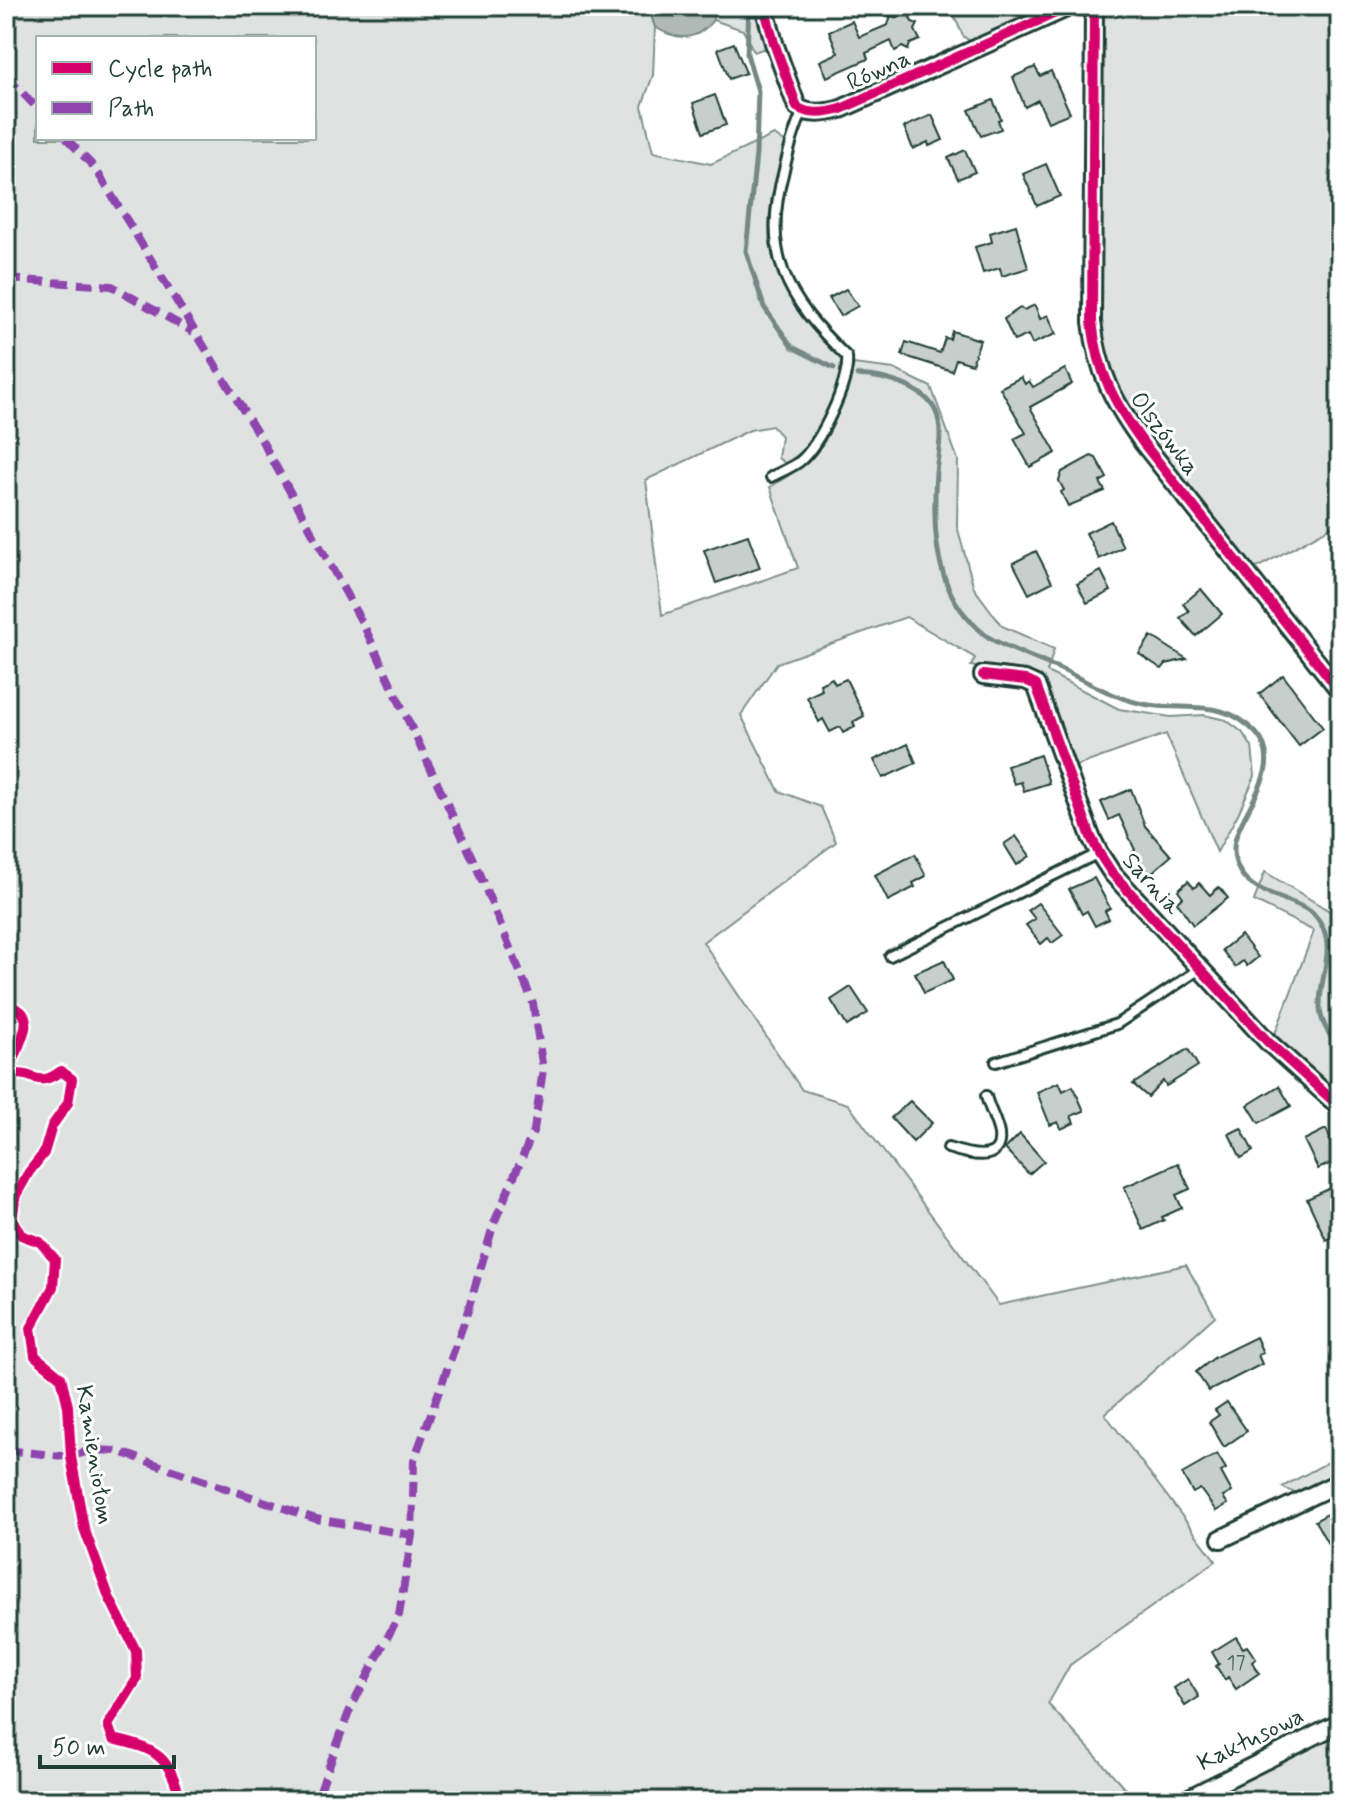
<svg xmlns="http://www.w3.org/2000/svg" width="1346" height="1807" viewBox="0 0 1346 1807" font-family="Mynerve,sans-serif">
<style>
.green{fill:#dee3e2;stroke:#7e908b;stroke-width:2;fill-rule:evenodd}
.water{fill:#afbab7;stroke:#758883;stroke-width:2}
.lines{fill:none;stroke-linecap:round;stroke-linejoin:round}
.stream{stroke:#758883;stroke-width:5}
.building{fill:#c7cfcc;stroke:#1f3d34;stroke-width:2}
.service-casing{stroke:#1f3d34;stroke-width:14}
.minor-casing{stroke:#1f3d34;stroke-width:22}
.service{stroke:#fff;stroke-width:8}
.minor{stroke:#fff;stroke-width:16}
.quiet{stroke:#8e44ad;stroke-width:8;stroke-dasharray:16 8;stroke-linecap:butt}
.cycleway-casing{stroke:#fff;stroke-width:15}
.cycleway{stroke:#d6006c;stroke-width:10}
.labels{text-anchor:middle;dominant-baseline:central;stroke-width:6;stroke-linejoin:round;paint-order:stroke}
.number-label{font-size:20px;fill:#49625a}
.street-label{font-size:24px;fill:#1f3d34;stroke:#fff}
</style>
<rect width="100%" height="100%" fill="#fff"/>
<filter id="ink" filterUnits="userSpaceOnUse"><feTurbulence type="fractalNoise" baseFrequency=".0125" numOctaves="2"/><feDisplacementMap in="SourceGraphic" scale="16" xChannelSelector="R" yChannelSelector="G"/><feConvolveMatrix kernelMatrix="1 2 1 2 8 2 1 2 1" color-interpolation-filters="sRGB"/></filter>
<g filter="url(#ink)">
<g class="green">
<path d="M6,6H648L655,27L653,75L642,106L653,152L711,164L774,135L786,143C765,216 756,252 804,316C816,332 835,346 844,363C832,400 822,444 785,463L778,458L781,436L772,426L750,430L646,480L662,615L798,568L770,487C787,476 809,465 820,448C837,424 845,391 854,364L894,369L931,387L958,460L957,526L974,588L1002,626L1054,649L1047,672L1119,709L1171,717L1204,715L1226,720L1242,732L1252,747L1255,776L1238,814L1217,852L1166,734L1071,768L1032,678L971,666L975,658L906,617L777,663L741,715L779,791L821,807L836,842L703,942L802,1090L848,1104L999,1305L1186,1265L1215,1316L1105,1414L1216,1561L1070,1665L1048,1704L1137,1801H6ZM38,38H314V138H38Z"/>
<path d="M712,6H760L771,46L754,52L743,30L713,20Z"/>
<path d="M950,6H1060L974,44L963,36Z"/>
<path d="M1101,6H1340V522L1253,570L1140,428L1118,395L1099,344Z"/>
<path d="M1265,872L1336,915L1340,927V1099L1273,1039L1314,931L1254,901Z"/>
<path d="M1330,1461L1340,1465V1474C1321,1484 1302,1501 1282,1487Z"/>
<path d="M1340,1727V1801H1192Z"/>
</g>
<path class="water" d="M648,6H712L713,20C696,42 677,41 655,27Z"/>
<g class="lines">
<g class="stream">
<path d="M749,6L747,54L758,91L756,154L746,251L764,307L792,347L834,368"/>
<path d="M857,375C882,376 925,386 936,412C944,430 938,453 936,472C933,520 933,578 966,616C972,623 981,632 988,637C1010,650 1037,659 1060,669C1089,682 1116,700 1149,705C1189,711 1224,698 1256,733C1290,770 1232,817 1234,851C1237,902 1301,894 1318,919C1338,948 1319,976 1320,1007C1320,1023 1332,1038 1340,1051"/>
</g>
</g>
<g class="building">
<path d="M908,13L912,22L918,24L915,30L920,40L910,44L908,50L902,47L895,51L891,41L866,53L868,59L827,77L820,61L838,53L829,31L852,21L859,37L888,25L891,15L897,18Z"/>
<path d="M734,43L746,73L729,79L718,49Z"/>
<path d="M1035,67L1040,76L1051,71L1070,113L1048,122L1038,100L1025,107L1013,77Z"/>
<path d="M715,95L726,125L703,133L693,103Z"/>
<path d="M993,100L1001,119L998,120L1001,129L981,136L969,110Z"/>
<path d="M932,115L943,140L929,146L928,142L913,149L904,127Z"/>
<path d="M965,150L975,172L958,179L948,158Z"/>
<path d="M1046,164L1060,196L1037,206L1023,174Z"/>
<path d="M1016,225L1028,268L1002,276L1000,268L983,273L975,247L992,242L990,233Z"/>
<path d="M846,289L858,306L840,316L829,298Z"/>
<path d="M1035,305L1040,319L1048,315L1056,334L1032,344L1028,335L1014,341L1004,319L1020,308L1024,310Z"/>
<path d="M952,331L980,340L972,364L956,359L952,371L902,355L906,342L940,353L945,338L950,339Z"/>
<path d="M1065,369L1072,384L1030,407L1056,453L1030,467L1014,439L1026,433L1000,388L1021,377L1025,384L1029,381L1033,387Z"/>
<path d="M1091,456L1096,458L1107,478L1100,482L1105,491L1068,506L1061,492L1064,490L1059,481L1062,472Z"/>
<path d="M1111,521L1123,547L1099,559L1086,533Z"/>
<path d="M748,535L760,568L716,583L704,550Z"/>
<path d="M1036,551L1052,582L1029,594L1013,563Z"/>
<path d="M1101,571L1111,591L1087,603L1077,584Z"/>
<path d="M1201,589L1222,614L1196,636L1180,618L1189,611L1183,604Z"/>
<path d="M1151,636L1187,659L1166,664L1162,669L1139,654Z"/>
<path d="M1283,675L1323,728L1299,746L1259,694Z"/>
<path d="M832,678L835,684L846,679L864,716L853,722L855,727L843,733L840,727L830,732L823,719L819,722L807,697L822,690L820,684Z"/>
<path d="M908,744L916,763L883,778L874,760Z"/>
<path d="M1040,755L1049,783L1024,791L1021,782L1014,784L1007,766Z"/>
<path d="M1131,789L1145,826L1171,856L1150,874L1133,852L1135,850L1119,815L1109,820L1101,802Z"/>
<path d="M1016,836L1030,856L1017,865L1004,844Z"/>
<path d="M915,854L926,876L913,883L915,887L888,901L875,875Z"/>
<path d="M1094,878L1110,908L1105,911L1109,919L1095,926L1087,911L1082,914L1069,889Z"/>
<path d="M1188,881L1194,888L1199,883L1210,895L1219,887L1228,898L1193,925L1177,902L1183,897L1178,890Z"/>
<path d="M1038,903L1063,935L1052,943L1048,938L1041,944L1026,925L1035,919L1028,910Z"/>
<path d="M1241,935L1258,957L1247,966L1243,961L1235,967L1222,950Z"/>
<path d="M944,960L953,980L924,993L915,973Z"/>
<path d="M851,987L868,1013L847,1026L831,1000Z"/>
<path d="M1188,1049L1198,1066L1166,1086L1163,1081L1148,1097L1133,1084Z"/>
<path d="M1059,1082L1063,1091L1073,1086L1084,1111L1071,1116L1074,1123L1061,1129L1058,1122L1050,1125L1037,1092Z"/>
<path d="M1279,1086L1291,1106L1259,1123L1248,1105Z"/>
<path d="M910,1101L932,1123L913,1142L891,1118Z"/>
<path d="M1241,1128L1253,1151L1241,1158L1229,1134Z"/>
<path d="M1326,1129L1340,1159L1318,1169L1304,1140Z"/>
<path d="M1020,1134L1044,1161L1029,1174L1005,1149Z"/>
<path d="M1178,1163L1190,1189L1176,1195L1182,1208L1162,1217L1164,1220L1143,1230L1124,1187Z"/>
<path d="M1335,1186L1340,1197V1234L1326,1240L1307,1199Z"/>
<path d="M1256,1337L1263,1353L1258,1355L1262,1364L1209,1391L1196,1372L1215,1357Z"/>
<path d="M1227,1402L1247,1431L1224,1447L1209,1422L1219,1415L1215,1410Z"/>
<path d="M1217,1454L1226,1469L1221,1472L1232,1492L1223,1497L1228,1504L1216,1511L1200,1489L1193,1493L1182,1474Z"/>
<path d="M1340,1507V1565L1315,1521Z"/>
<path d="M1236,1637L1243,1648L1247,1646L1256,1659L1252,1662L1259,1673L1236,1689L1228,1677L1225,1680L1216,1666L1219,1664L1212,1652Z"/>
<path d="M1188,1679L1199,1697L1185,1706L1174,1688Z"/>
</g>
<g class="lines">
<defs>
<g id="service">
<path d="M771,477C780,472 791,468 799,462C819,447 850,382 847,357C786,298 761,255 784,170C789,149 794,130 803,111"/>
<path d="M890,956L1099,853"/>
<path d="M996,1062L1117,1024L1200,969"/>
<path d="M948,1148C964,1153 1003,1166 999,1134C997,1121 989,1109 986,1096"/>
</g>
<g id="minor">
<path d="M764,6L774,43L797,107C810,116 827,113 841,109L1071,6"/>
<path d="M1094,6L1092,322C1098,373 1114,403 1144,444L1340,691"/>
<path d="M983,675L1025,680L1036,685L1091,837L1099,853L1112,873L1268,1042L1340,1107"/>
<path d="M1221,1539L1340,1482"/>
<path d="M1183,1801L1340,1723"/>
</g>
</defs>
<use href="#service" class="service-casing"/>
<use href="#minor" class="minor-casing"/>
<use href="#service" class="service"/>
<use href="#minor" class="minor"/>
<g class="quiet">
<path d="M6,76L38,109"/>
<path d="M66,138L95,168L262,441L365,628L476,866L533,1003L543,1070L534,1130L494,1223L465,1320L414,1460L412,1535L399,1615L349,1712L316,1801"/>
<path d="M6,279L112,286L193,332"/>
<path d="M6,1450L71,1457L91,1450L117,1451L316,1519L412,1535"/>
</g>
<defs>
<g id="cycleway">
<path d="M764,6L774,43L797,107C810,116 827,113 841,109L1071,6"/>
<path d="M1094,6L1092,322C1098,373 1114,403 1144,444L1340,691"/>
<path d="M983,675L1025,680L1036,685L1091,837L1099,853L1112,873L1268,1042L1340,1107"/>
<path d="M6,1006C39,1011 22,1034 16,1055C13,1062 8,1064 7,1071L10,1075C36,1070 35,1090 61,1071L72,1079L68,1103L52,1126L44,1153L29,1172L16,1195L12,1219L21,1235L40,1242L55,1259L53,1287L31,1328L35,1356L61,1377L68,1406L71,1457L84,1528L109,1597L136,1651L137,1679L108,1725L113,1739C158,1749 169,1756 181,1801"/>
</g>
</defs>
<use href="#cycleway" class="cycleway-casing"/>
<use href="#cycleway" class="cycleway"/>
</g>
</g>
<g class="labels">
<g class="number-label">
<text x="1236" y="1663">17</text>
</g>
<g class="street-label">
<text transform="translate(879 71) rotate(-24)">Równa</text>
<text transform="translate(1164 434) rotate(53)">Olszówka</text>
<text transform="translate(1151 884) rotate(48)">Sarnia</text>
<text transform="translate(94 1455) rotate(81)">Kamieniołom</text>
<text transform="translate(1251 1740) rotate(-26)">Kaktusowa</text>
</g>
</g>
<rect width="1346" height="1807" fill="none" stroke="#fff" stroke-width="32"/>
<rect x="16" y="16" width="1314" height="1775" fill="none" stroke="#1f3d34" stroke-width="3" filter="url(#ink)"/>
<rect x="36" y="36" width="280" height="104" fill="#ffffff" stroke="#a5b1ae" stroke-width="2"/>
<rect x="52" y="62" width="40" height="12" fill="#d6006c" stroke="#a5b1ae" stroke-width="2"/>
<text x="108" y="76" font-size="24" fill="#1f3d34">Cycle path</text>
<rect x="52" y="102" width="40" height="12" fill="#8e44ad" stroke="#a5b1ae" stroke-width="2"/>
<text x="108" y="116" font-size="24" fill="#1f3d34">Path</text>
<path d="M40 1755v12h134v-12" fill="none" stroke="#1f3d34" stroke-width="4"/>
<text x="52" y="1755" font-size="24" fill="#1f3d34" stroke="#ffffff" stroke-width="6" paint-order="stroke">50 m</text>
</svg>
